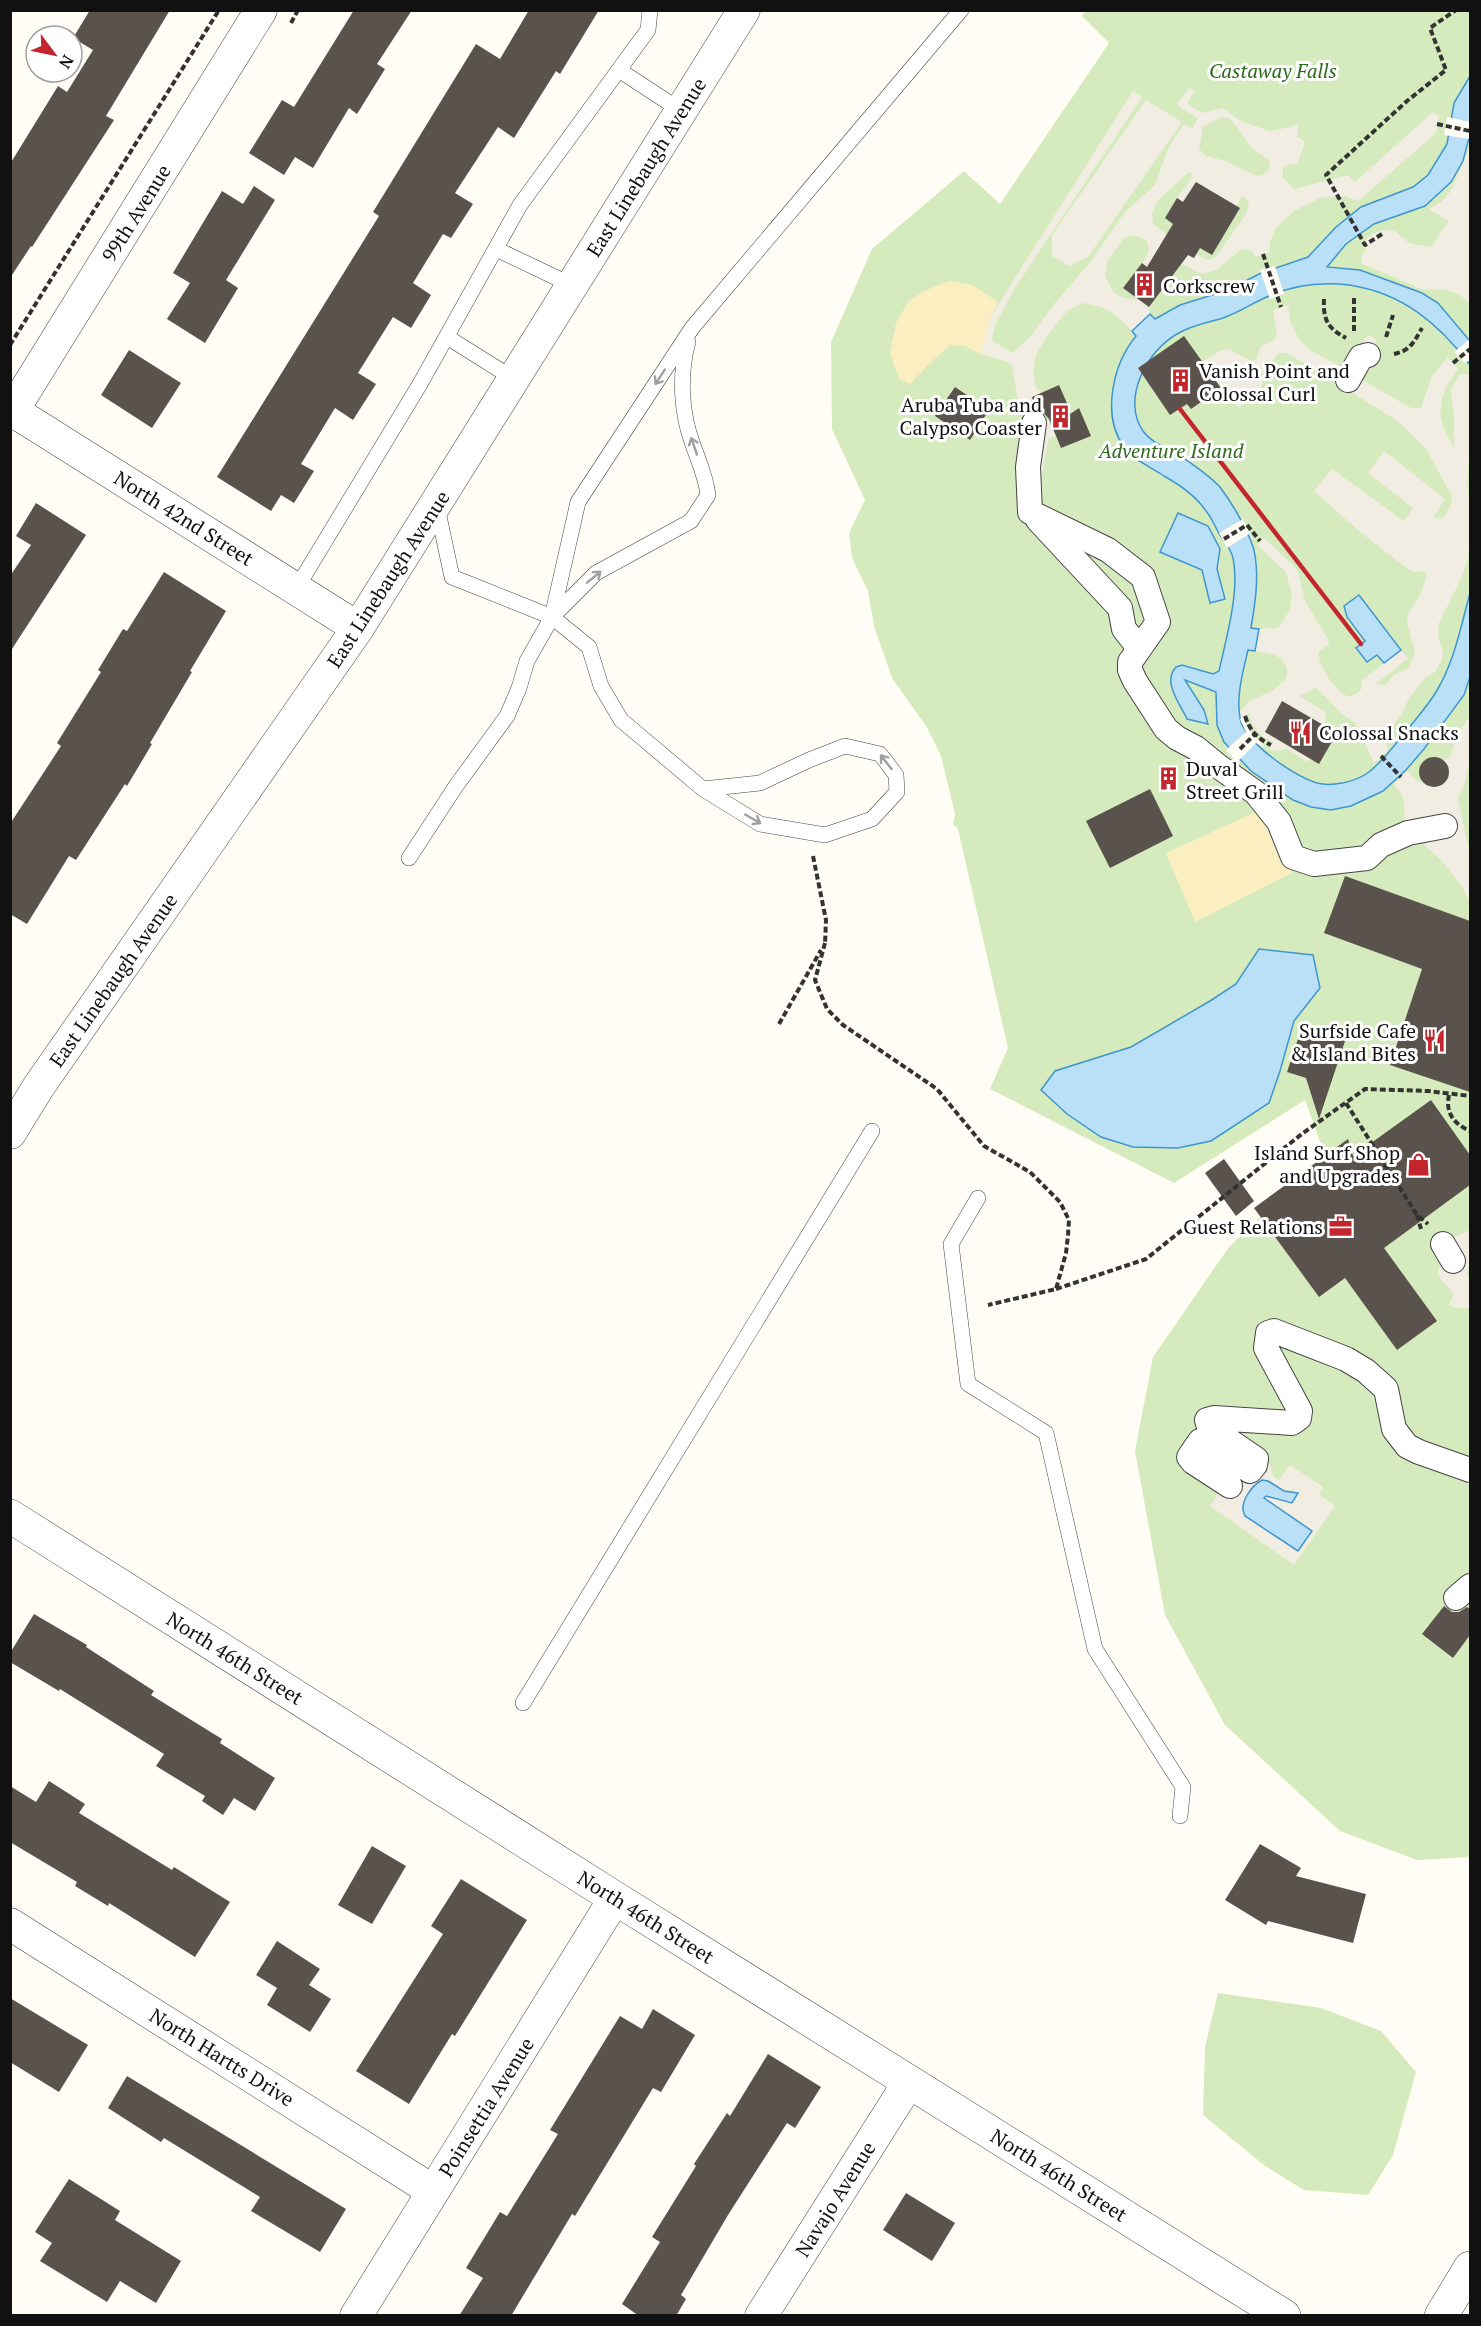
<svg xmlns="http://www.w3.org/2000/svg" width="1481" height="2326" viewBox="0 0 1481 2326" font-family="'PT Serif',serif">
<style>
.green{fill:#d5ebbd}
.sand{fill:#fbeec1}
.plaza{fill:#f1ede2;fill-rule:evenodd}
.water{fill:#b9e0f7;stroke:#3f96cf;stroke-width:1.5}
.pier{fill:#fffdf5}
.building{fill:#5a524d}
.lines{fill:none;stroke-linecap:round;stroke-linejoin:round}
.service-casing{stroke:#444;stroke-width:16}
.pedestrian-casing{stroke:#444;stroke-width:26}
.minor-casing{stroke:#444;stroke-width:33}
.tertiary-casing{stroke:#444;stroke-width:34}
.path{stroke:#333;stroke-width:4;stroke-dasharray:6 3;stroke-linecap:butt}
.service{stroke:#fff;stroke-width:15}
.pedestrian{stroke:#fff;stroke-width:24}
.minor{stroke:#fff;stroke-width:32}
.tertiary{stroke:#fff;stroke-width:33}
.rail{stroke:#c4262e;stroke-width:4.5}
.oneway{stroke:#a0a0a0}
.labels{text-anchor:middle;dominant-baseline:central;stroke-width:6;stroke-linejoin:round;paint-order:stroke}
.park-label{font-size:20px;font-style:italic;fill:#2f6b1f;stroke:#fff}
.street-label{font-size:20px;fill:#111;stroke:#fff}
.poi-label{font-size:20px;fill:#111;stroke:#fff;text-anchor:start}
</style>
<rect width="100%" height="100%" fill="#fffdf5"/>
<g class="green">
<path d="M1086,11H1470V1857L1417,1860L1340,1831L1225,1725L1165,1615L1135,1451L1153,1357L1229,1247L1325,1155L1305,1100L1174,1183L990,1089L1008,1048L958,829L953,824L955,814L941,756L926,726L892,678L874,626L868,591L852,558L849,533L865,500L832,429L831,342L872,249L964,171L1000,204L1109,43L1082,16Z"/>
<path d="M1218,1993L1321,2008L1381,2031L1416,2072L1393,2155L1368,2195L1304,2190L1265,2166L1203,2115L1205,2047Z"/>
</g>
<g class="sand">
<path d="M949,281L973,285L998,302L991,316L981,354L965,346L950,345L929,364L910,384L899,379L890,353L896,323L908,302L924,291Z"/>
<path d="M1262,809L1292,873L1195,922L1166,853Z"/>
</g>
<g class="plaza">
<path d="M1189,88L1195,91L1187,104L1202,113L1223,108L1239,120L1269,131L1291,127L1298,123L1297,137L1304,141V145L1298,163L1286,165L1283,168V178L1294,189L1348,175L1355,182L1433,112L1439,116L1436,133L1358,201L1345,196L1320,198L1294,211L1276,228L1270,242V252L1256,257L1252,251L1245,249L1239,251L1218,269L1202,274L1163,254L1147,267L1142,263L1149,252L1147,241L1141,237L1131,235L1123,239L1107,262L1105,276L1114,293L1123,298L1139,300L1149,307L1150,314L1132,331L1117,316L1102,307L1083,303L1067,311L1050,332L1036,354L1033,371L1036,387L1042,393L1032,398L1042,422L1048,420L1056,436L1049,438L1041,477L1029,480L1021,428L1030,415L1019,407L1012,366L1007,362L981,354L991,316L1133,91L1142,97L1013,291L995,325L992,338L993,341L1012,353L1030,337L1055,303L1092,260L1124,213L1155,185L1168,149L1184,124L1192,129L1198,118L1177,105ZM1222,117L1231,119L1251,147L1270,161L1268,171L1263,175L1257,176L1225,161L1206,156L1199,149L1203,126ZM1189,172L1192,173L1191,179L1177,198L1183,202L1196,182L1237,207L1241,197H1246L1249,204L1246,214L1215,258L1207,260L1196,254L1193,258L1174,246L1170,237L1153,224L1152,213L1158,200Z"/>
<path d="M1146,100L1182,122L1088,257L1069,266L1052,256V235Z"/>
<path d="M1469,149L1470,303L1459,294L1446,290L1421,289L1361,263L1362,255L1367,250L1361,244L1372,234L1385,230L1395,231L1409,243L1431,247L1449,221L1429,209L1441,202L1451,191Z"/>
<path d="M1288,305L1290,321L1300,341L1310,350L1345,369L1368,335L1377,340L1358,372L1359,378L1411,408H1421L1432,376L1448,357L1458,369L1446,387L1442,399L1440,413L1443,427L1454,449V416L1451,391L1458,376L1462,374L1470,375V442L1467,484L1470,503V536L1468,559L1461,579L1439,623L1438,636L1443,653L1441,662L1435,672L1426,677L1409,698L1402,714L1389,730L1386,741L1388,751L1374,763L1355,723L1342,714L1316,687L1300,696L1325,712L1326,719L1324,725L1282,701L1265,732L1310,758L1307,762L1288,749L1275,751L1269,749L1274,742L1263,737L1253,725L1249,713L1240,719V711L1251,700L1272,691L1284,681L1287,676V668L1281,659L1275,655L1255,651L1259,629L1278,628L1290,610L1292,595L1286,572L1257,545L1264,538L1294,566L1298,573L1305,601L1329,641L1328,645L1318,652L1320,662L1329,679L1341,693L1347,696H1352L1361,690V682L1365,678L1401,650L1408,658L1376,684L1385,685L1395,674L1406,670L1410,665L1415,652L1407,622L1408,614L1421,593L1427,575L1423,571L1414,572L1408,569L1359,531L1314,491L1332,469L1404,521L1413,508L1368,473L1384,451L1445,499L1433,517L1442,519L1446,515L1452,502L1451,494L1426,449L1407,429L1393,418L1287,353H1279L1258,377L1263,384L1239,408L1221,388L1202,362L1219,351L1228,349L1245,358L1253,361L1256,360L1261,346L1272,341L1277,336L1273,310Z"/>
<path d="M1470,716V757L1466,779L1458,799L1470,854V903L1463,888L1444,863L1402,824L1405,819L1404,803L1402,795L1394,784L1407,771L1418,782L1424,780L1430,786L1442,785L1449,777L1448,765L1443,761L1451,755L1456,737Z"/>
<path d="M1470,1230V1260L1467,1275L1470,1283V1308H1454L1449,1304L1454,1294L1440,1278L1438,1273L1440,1264L1432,1252L1446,1241Z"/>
<path d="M1270,1463L1273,1476L1279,1480L1290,1465L1323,1487L1319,1494L1335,1506L1294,1565L1210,1506L1222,1488L1236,1484L1243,1474L1259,1465ZM1268,1481L1284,1491L1291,1490L1298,1493L1291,1503L1265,1496L1264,1498L1312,1530L1298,1551L1245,1516L1242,1511Z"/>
</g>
<g class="water">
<path d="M1470,76V134L1463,161L1451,182L1425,206L1374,224L1346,244L1327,267L1360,270L1422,293L1438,303L1470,341V365C1439,324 1403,293 1349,285C1322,282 1294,285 1269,296C1252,303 1237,314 1220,319C1205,323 1190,326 1177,334C1147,351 1121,399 1143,431C1152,444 1175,452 1188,461C1199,469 1211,477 1220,487C1232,503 1252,536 1255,555C1259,580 1255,604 1251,628L1259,629L1255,651L1248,650C1243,672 1236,695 1240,718C1244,742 1295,777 1317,783C1331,787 1354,782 1366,774C1380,765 1392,748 1403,735C1414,721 1427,707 1436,692C1454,663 1461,626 1470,593V677L1464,695L1424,749L1406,770L1383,791L1351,806L1331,810L1311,807L1293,800L1251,771L1224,742L1217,725L1216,692L1185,680L1204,710L1208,724L1187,719C1180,704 1162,682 1176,667L1182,665L1213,674L1219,671C1226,639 1240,591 1233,558C1231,549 1225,543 1220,535C1215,527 1212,518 1206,511C1196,496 1180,485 1164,476C1151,467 1133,460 1124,447C1101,415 1113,364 1136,336L1132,331L1150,314L1155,319L1180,305L1228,290L1261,273L1308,257L1336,227L1361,207L1413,187L1428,175L1447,144L1454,103Z"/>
<path d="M1178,513L1208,526L1220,549L1217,569L1225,599L1210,603L1202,570L1160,552Z"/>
<path d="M1359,595L1401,650L1384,663L1377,655L1367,662L1356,648L1365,641L1347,617L1344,606Z"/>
<path d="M1259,949L1313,955L1320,988L1294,1021L1280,1071L1269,1103L1211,1141L1178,1148L1133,1147L1101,1137L1067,1114L1041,1090L1055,1071L1131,1047L1210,1001L1236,984Z"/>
<path d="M1262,1480L1268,1481L1284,1491L1298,1493L1292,1503L1266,1496L1264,1498L1312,1531L1298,1551L1245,1516C1238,1504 1251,1486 1262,1480Z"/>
</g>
<g class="pier">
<path d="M1447,117L1470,122V139L1444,135Z"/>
<path d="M1275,266L1284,294L1270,299L1260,270Z"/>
<path d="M1470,339V359L1465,363L1454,352Z"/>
<path d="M1243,519L1254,542L1249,534L1227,548L1219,533Z"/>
<path d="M1243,717L1249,730L1265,747L1256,743L1237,762L1226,750L1246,732L1240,719Z"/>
</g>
<g class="building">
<path d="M90,10H170L106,116L114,120L32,247L31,246L10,278V164L58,86L67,92L93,50L73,38Z"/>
<path d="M354,10H412L377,64L385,69L357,114L349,108L313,168L295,157L284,175L249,153L282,100L294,107Z"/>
<path d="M529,10H599L560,74L556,71L514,138L498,127L455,193L473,204L451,238L443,234L413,283L431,295L411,328L393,317L358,373L376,384L353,420L335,408L301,464L314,471L294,503L281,495L271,511L217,477L379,216L373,212L476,44L500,59Z"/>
<path d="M1196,182L1240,208L1212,255L1200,248L1194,258L1188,255L1149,307L1123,288L1142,263L1147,267L1173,224L1165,218L1177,198L1183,202Z"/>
<path d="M254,186L275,200L226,280L238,288L205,343L167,319L190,283L173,273L222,191L243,204Z"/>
<path d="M1184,336L1221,388L1191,409L1187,404L1170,415L1138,368Z"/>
<path d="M129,350L181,383L152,428L101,395Z"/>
<path d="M1059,385L1070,410L1061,420L1079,408L1091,436L1061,448L1049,419L1042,411L1036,409L1032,397Z"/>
<path d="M955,387L989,410L970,440L935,416Z"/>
<path d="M36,503L86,535L10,652V576L31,545L16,536Z"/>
<path d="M164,572L226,611L190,671L192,672L150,743L152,744L127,786L125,784L76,860L69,856L27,924L10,914V824L61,746L57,743L101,672L98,670L123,629L127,631Z"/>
<path d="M1282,701L1337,733L1319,764L1265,732Z"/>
<circle cx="1434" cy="772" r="15"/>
<path d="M1150,789L1173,836L1110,868L1086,821Z"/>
<path d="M1345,876L1470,921V1092L1390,1065L1422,969L1324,933Z"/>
<path d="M1303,1024L1346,1038L1319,1119L1306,1078L1287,1072Z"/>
<path d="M1431,1100L1470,1155V1185L1384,1248L1437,1321L1397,1350L1345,1278L1319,1297L1254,1208L1348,1139L1353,1156Z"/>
<path d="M1224,1159L1254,1201L1236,1216L1205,1173Z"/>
<path d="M1444,1606L1452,1612H1459L1467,1607L1470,1609V1635L1453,1658L1422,1634Z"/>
<path d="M34,1614L87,1645L86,1647L154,1691L151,1695L222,1739L220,1743L275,1778L255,1811L234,1798L223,1815L202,1801L205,1796L156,1766L164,1754L60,1689L59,1691L10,1662V1653Z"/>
<path d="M49,1781L85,1804L79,1813L172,1870L174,1867L230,1902L195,1957L109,1903L108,1906L75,1886L77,1882L10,1842V1786L36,1802Z"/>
<path d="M1260,1844L1301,1868L1296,1876L1366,1894L1353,1943L1268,1921L1266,1925L1225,1900Z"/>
<path d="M372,1846L406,1866L372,1924L338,1905Z"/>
<path d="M461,1879L527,1920L455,2036L452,2034L409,2104L356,2071L443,1934L431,1926Z"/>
<path d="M277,1941L320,1969L309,1985L331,1999L310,2032L267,2005L277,1988L256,1975Z"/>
<path d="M10,1998L88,2045L59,2092L10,2062Z"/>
<path d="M653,2009L695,2035L661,2092L653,2088L575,2216L572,2214L511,2316H459L483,2278L466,2268L500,2212L507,2216L558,2134L550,2130L620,2016L642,2029Z"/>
<path d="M768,2054L821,2087L795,2128L787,2123L728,2215L681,2295L686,2299L676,2316H639L622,2304L660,2242L652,2237L696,2166L694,2164L727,2113L730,2116Z"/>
<path d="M127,2076L346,2209L320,2252L251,2211L260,2197L164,2138L161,2142L108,2108Z"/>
<path d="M69,2179L120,2211L115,2220L181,2261L156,2303L120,2281L107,2302L40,2261L52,2243L35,2232Z"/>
<path d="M906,2193L955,2223L932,2261L883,2230Z"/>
</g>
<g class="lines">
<defs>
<g id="service">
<path d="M619,70L680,110"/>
<path d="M496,249L557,278L570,290"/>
<path d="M447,337L514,379"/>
<path d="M437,507L452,577L552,617L589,647L601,686L621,720L703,789L760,824L825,835L872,819L897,792L896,775L880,754L845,746L809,760L760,783L703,789"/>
<path d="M296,589L420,384L520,205L648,30L650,10"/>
<path d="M552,617L578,502L692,328L961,10"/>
<path d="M409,858L456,786L507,716L519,688L527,661L552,617L596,573L691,521L708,495C706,477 699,462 693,445C681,413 679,375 688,342"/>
<path d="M978,1198L951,1244L968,1384L1046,1433L1095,1649L1183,1787L1180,1816"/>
<path d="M523,1703L872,1131"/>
</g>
<g id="pedestrian">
<path d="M1348,380L1361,357L1368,355"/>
<path d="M1034,423L1028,467L1030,512L1108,550L1143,577L1158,622L1130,662V670L1135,681L1166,729L1177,738L1196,748L1218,766L1256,793L1279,822L1293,857L1314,864L1367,858L1381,845L1408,833L1445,826"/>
<path d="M1038,520L1120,608L1124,629L1139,648"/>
<path d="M1443,1244L1453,1261"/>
<path d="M1230,1486L1193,1462L1189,1457L1200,1441L1250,1471L1255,1465L1256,1459L1209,1427L1207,1420L1214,1418L1292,1423L1299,1418L1300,1411L1266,1348L1268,1333L1274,1331L1346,1359L1366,1371L1386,1389L1394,1429L1407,1446L1419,1452L1470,1470"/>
<path d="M1456,1598L1470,1586"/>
</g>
<g id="minor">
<path d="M10,409L358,628"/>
<path d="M10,415L261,10"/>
<path d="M10,1133L39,1086L358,628L744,10"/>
<path d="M10,1924L433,2191"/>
<path d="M356,2316L615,1898"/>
<path d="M761,2316L909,2082"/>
</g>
<g id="tertiary">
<path d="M10,1516L615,1898L1284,2316"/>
<path d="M1441,2316L1470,2268"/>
</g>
</defs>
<use href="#service" class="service-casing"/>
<use href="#pedestrian" class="pedestrian-casing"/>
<use href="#minor" class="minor-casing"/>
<use href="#tertiary" class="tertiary-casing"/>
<g class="path">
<path d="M291,23L298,10"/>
<path d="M1437,124L1470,131"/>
<path d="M1382,234L1365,245L1326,175L1407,101L1446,70L1430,28L1456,10"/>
<path d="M1263,254L1281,307"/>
<path d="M1324,299C1323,319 1327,328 1346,338"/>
<path d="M1354,331V296"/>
<path d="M1386,337L1393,315"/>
<path d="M10,345L219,10"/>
<path d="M1394,354C1410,351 1414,342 1422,328"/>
<path d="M1453,363L1470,349"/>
<path d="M1224,539L1247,525L1260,541"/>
<path d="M1245,716C1250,731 1257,738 1271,745"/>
<path d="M1240,749L1255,734"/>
<path d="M1381,756L1401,777"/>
<path d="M813,856L826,920L825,944"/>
<path d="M825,943L815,980L827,1009L843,1025L937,1089L984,1146L1030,1172L1060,1202L1069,1220L1068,1235L1066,1253L1056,1289L988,1305"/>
<path d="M779,1024L821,950"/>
<path d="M1449,1095C1445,1113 1454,1124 1470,1131"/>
<path d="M1346,1103L1417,1215L1428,1224"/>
<path d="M1417,1215L1421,1229"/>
<path d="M1056,1289L1146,1259L1303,1133L1365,1089L1428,1091L1470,1096"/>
</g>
<use href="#service" class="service"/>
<use href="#pedestrian" class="pedestrian"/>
<use href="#minor" class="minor"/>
<use href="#tertiary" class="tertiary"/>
<path class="rail" d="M1180,409L1361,644"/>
</g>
<defs><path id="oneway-shaft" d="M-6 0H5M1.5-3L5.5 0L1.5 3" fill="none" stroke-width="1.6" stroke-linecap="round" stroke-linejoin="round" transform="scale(1.5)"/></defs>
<g class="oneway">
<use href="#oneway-shaft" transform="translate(660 377) rotate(123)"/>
<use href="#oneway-shaft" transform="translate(694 446) rotate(-109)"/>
<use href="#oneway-shaft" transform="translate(594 577) rotate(-39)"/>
<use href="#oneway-shaft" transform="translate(886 762) rotate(-128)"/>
<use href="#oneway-shaft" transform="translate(753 819) rotate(30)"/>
</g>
<defs>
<symbol id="building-bare" viewBox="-9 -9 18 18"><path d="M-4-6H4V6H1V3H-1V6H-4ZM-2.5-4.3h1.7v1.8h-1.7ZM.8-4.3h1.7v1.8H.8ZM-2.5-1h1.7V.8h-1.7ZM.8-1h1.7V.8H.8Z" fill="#c4262e" stroke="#fff" stroke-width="2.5" paint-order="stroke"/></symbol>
<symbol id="restaurant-bare" viewBox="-9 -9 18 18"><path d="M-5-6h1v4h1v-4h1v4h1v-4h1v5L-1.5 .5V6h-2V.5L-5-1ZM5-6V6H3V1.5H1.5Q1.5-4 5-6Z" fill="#c4262e" stroke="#fff" stroke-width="2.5" paint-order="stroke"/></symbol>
<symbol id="shop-bare" viewBox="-9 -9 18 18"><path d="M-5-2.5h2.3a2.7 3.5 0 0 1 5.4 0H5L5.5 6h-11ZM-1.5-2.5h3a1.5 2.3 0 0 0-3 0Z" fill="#c4262e" stroke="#fff" stroke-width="2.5" paint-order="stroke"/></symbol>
<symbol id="office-bare" viewBox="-9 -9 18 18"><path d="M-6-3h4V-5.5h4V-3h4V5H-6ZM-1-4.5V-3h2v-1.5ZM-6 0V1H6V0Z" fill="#c4262e" stroke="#fff" stroke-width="2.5" paint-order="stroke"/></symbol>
</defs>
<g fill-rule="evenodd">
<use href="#building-bare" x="1128" y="268" width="33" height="33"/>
<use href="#building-bare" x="1164" y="364" width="33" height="33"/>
<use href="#building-bare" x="1044" y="400" width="33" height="33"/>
<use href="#restaurant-bare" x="1284" y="716" width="33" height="33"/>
<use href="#building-bare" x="1152" y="762" width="33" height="33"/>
<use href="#restaurant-bare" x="1418" y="1024" width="33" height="33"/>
<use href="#shop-bare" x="1402" y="1148" width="33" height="33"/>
<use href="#office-bare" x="1324" y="1210" width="33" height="33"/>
</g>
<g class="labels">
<g class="park-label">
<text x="1273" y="70">Castaway Falls</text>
<text x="1171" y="450">Adventure Island</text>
</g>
<g class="street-label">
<text transform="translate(646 167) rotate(-58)">East Linebaugh Avenue</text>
<text transform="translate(136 213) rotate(-58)">99th Avenue</text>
<text transform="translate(184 518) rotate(32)">North 42nd Street</text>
<text transform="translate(388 579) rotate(-57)">East Linebaugh Avenue</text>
<text transform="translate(113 980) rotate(-55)">East Linebaugh Avenue</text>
<text transform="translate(235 1658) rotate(32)">North 46th Street</text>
<text transform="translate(646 1917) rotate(32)">North 46th Street</text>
<text transform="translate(222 2057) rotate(32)">North Hartts Drive</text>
<text transform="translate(486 2107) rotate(-58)">Poinsettia Avenue</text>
<text transform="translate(1059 2175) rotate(32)">North 46th Street</text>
<text transform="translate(835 2199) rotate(-58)">Navajo Avenue</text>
</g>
<g class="poi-label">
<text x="1163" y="285">Corkscrew</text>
<text x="1199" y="370">Vanish Point and<tspan x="1199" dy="23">Colossal Curl</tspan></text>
<text x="1042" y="404" text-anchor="end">Aruba Tuba and<tspan x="1042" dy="23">Calypso Coaster</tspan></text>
<text x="1319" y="732">Colossal Snacks</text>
<text x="1186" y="768">Duval<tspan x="1186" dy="23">Street Grill</tspan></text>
<text x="1416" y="1030" text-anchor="end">Surfside Cafe<tspan x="1416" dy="23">&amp; Island Bites</tspan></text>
<text x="1400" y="1152" text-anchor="end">Island Surf Shop<tspan x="1400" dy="23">and Upgrades</tspan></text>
<text x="1323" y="1226" text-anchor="end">Guest Relations</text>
</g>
</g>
<rect width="1481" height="2326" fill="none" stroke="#111111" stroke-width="24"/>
<g transform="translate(54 54) rotate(122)"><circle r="28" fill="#ffffff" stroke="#a0a0a0" stroke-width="1.5"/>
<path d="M0-4.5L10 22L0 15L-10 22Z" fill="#c4262e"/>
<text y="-9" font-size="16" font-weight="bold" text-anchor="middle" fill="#111111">N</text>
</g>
</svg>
